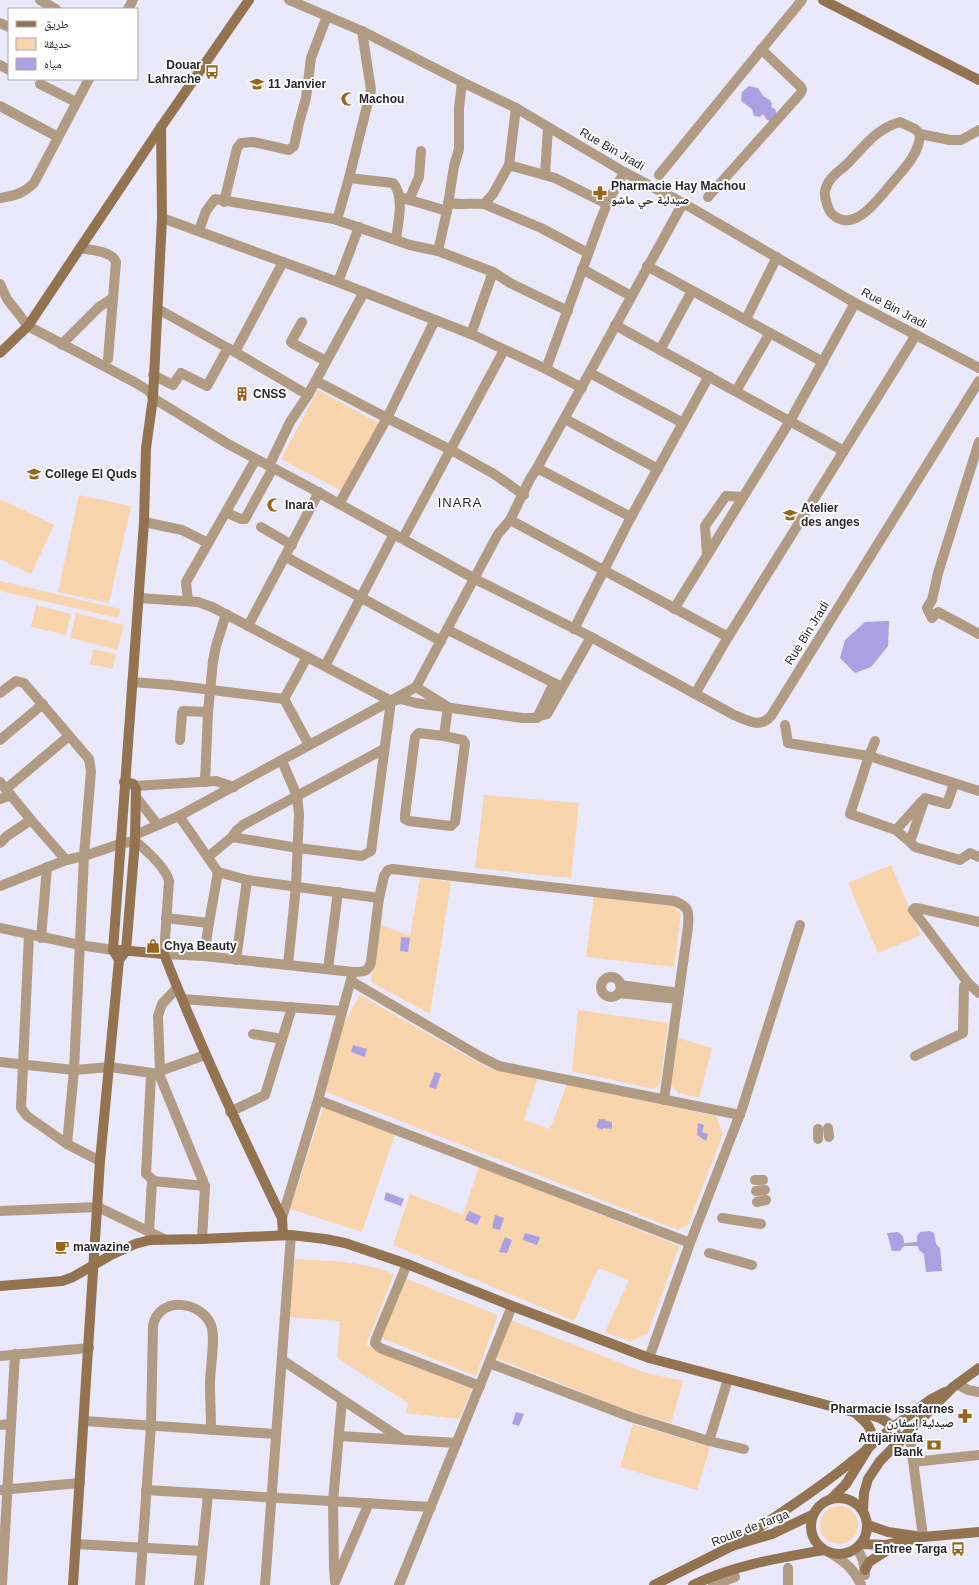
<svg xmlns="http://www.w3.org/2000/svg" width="979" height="1585" viewBox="0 0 979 1585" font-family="Arial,'Noto Naskh Arabic',sans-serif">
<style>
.green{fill:#f9d5ad}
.water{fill:#aaa0e2}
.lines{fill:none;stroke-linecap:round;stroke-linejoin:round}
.street{stroke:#b19b83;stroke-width:10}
.secondary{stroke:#947450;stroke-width:10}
.labels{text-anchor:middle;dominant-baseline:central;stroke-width:4;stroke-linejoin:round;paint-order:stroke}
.poi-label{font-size:12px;font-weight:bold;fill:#29282f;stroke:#fff;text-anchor:start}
.street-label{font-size:12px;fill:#29282f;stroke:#fff}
.neighbourhood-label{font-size:13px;letter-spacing:1px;fill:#29282f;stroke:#fff}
</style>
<rect width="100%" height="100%" fill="#eae8fb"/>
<g class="green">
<path d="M318,390L380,424L344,492L281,459Z"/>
<path d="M79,495L131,506L109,603L58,592Z"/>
<path d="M0,499L54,525L31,574L0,559Z"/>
<path d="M0,581L120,609L118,618L0,591Z"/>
<path d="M36,605L71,614L66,635L31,627Z"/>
<path d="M76,613L124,625L117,650L70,638Z"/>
<path d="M93,649L116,654L112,669L90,664Z"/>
<path d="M484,795L579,803L571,878L475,868Z"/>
<path d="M891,865L921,935L878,953L848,883Z"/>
<path d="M420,878L451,882L430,1014L371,982L379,924L410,936Z"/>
<path d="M594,895L673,906L681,914L674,967L586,957Z"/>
<path d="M360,995L486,1067L538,1077L524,1120L550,1129L567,1084L716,1116L723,1134L688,1225L678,1230L324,1091L341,1029Z"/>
<path d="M578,1010L668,1023L660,1084L654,1089L572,1071Z"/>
<path d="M678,1038L712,1048L699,1098L679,1093L670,1084Z"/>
<path d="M323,1107L396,1131L362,1232L290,1209Z"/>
<path d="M479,1166L679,1246L648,1333L631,1342L605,1332L629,1280L598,1268L574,1321L393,1245L410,1194L463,1215Z"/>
<path d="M295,1259C329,1261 362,1261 394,1274L366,1345L472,1388L459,1419L406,1413L408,1403L337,1358L340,1321L289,1317Z"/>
<path d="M404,1278L498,1315L476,1376L379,1337Z"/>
<path d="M508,1319L646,1373L683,1381L671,1423L633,1412L493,1357Z"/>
<path d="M633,1424L710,1447L697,1490L620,1467Z"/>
<circle cx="839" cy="1525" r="19"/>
</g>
<g class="water">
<path d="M749,86L758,88L763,96L770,100L772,104L771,107L775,109L777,114L771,121L767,120L763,114L760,117L754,116L752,109L741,101L742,92Z"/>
<path d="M889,621L888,646L871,667L855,673L840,658L845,640L865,622Z"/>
<path d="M401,937L410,938L408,952L400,951Z"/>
<path d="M353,1045L367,1049L365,1057L351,1052Z"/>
<path d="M435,1072L441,1074L436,1089L429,1087Z"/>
<path d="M599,1119H605L606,1121L612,1122V1129L603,1128V1130L596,1127Z"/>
<path d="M698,1123L704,1125L702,1132L708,1134L706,1141L697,1135Z"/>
<path d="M386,1192L404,1199L401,1206L384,1200Z"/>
<path d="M469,1211L481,1216L477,1225L465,1220Z"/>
<path d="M495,1215L504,1218L500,1230L492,1228Z"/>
<path d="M930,1231L934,1233L936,1244L940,1248L942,1271L926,1272L924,1254L919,1250L918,1246H904L900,1251H892L887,1233L898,1232L903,1236L904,1243L917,1242V1236L920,1232Z"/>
<path d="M525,1233L540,1237L537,1245L523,1240Z"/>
<path d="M505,1237L512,1240L507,1253L499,1252Z"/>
<path d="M516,1412L524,1414L519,1426L512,1424Z"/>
</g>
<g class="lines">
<g class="street">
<path d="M40,0L56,9"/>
<path d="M289,0L362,31L462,82L516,108L624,172L683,203L855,303L979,368"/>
<path d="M128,9L133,0"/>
<path d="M0,23L9,27"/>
<path d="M0,65L9,70"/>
<path d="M40,84L76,102"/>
<path d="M0,106L58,137"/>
<path d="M920,134C920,153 903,170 892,183C879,198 854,235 832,214C828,210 824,196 825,191C828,178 837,173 846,165C863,148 875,129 900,122L915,129L920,134L950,140H961L979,130"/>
<path d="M509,165L555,178L607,204"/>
<path d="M545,175L548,128"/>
<path d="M659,175L802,0"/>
<path d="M349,178L393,183C405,196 398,223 396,239"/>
<path d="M708,197L800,94L802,90L801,87L761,49"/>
<path d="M0,198C14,196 24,193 34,183L89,79"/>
<path d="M403,198L447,211"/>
<path d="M409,200L419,177L421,151"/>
<path d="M224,202L237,148L241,143L253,142L289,150L294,146L299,123L306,98L311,58L327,16"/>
<path d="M448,203C460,205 472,203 484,204L493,194L509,165L516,108"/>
<path d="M484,204L541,228L588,253"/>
<path d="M162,218L338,282L471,334L546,369L582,388"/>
<path d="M337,220L349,178L371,90L362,31"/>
<path d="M199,230L206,211L215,199L334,219L410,245L438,251L493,272L510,283L568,311"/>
<path d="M80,248C91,250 112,251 116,262L108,359"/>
<path d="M438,251L447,211L454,166L459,149V108L462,82"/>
<path d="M647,266L770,333L736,391"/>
<path d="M582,269L631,296"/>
<path d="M338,282L359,227"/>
<path d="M0,284L7,299L28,326L136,383L149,391L153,398L228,444L305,485L475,579L591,637L734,715C747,720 760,729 771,716L979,381"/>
<path d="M158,309L235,352L308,395"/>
<path d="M746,319L777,257"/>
<path d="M302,322L291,342L292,343L326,361"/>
<path d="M615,325L844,451"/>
<path d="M770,333L823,362"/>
<path d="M471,334L493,272"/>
<path d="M62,345V344L99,307L113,298"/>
<path d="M660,350L692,291"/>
<path d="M235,352L283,262"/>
<path d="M546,369L599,224L607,204L624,172"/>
<path d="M590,373L683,423"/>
<path d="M153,375L173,385L181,373L207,386L228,348"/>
<path d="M316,381L387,418L451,450L494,474L524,495"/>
<path d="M565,419L658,469"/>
<path d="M979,442L938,573L932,600L927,608L932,618L938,612L979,634"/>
<path d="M269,466L290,422L308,395L364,292"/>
<path d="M537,468L631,517"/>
<path d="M339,504L387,418L435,320"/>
<path d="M227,513L241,519H245L273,468"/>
<path d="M510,520L728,637"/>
<path d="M144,522L182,530L208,543"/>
<path d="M261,527L292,545"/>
<path d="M403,538L504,350"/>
<path d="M707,555L705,526L726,496L743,497"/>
<path d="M286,557L441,641"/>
<path d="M139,598L198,602L212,607L391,701L401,699L416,703L522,718H533L547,714L591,637"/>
<path d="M188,601L186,582L256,459"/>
<path d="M674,609L790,421L855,303"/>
<path d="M248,626L319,492"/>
<path d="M574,629L631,517L709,376"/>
<path d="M448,630L562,687"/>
<path d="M325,666L394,534"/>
<path d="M132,682L171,685L284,699"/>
<path d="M416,687L498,534L510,520L530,479L537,468L683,203"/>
<path d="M0,693L16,681L24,683L89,759L91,771L84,856L74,1070L67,1144L100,1161"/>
<path d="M695,694L728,637L916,335"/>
<path d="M284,699L309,745"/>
<path d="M284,699L307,657"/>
<path d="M537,718L554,683"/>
<path d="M785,725L788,743L869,756L979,791"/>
<path d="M0,740L43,704"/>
<path d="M180,740L182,713L183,711L208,712"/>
<path d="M875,741L869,756L850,814L896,830L910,842L925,798L947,804L954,784"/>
<path d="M282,761L297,796L299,814L296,886L288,965"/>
<path d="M0,782L31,820L66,860"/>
<path d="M205,782L208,712L213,661L216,646L226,614"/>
<path d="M135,786L216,781L234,787"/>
<path d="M6,789L69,736"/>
<path d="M136,797L158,825"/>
<path d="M0,799L11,795"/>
<path d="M179,816L218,872L247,880L379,898"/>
<path d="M896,830L922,801"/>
<path d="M135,835L179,816L416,687L448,707L444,736L419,733L415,737L405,815V819L409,821L451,826L455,822L465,743L463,740L444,736"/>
<path d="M232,837L298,848L362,856L371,851L391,701"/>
<path d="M910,842L915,847L960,860L970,853L979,857"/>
<path d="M0,843L7,836L31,820"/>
<path d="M208,857L232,837L237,830L243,825L384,749"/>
<path d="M0,886L66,860L84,856L120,844L135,841C146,850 165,866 169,881L164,954L204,956L353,972"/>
<path d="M166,918L209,923"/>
<path d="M0,928L80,945L113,950"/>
<path d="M29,935L21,1108L27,1116L67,1144"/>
<path d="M41,938L47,867"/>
<path d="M204,956L209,923L218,872"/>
<path d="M236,960L247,880"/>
<path d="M328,969L338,892"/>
<circle cx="611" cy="987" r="10"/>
<path d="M351,981L481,1057L499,1066L740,1115"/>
<path d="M968,983L913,910L915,908L922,909L979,922"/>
<path d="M620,985L679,993"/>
<path d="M619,993L678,999"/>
<path d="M182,999L342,1011"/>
<path d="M253,1034L282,1039"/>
<path d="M915,1056L963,1033L964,986L968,983L979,993"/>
<path d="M0,1062L74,1070L110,1067L159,1074L160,1071L205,1055"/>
<path d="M160,1071L158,1016L162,1004L177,988"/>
<path d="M159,1074L205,1186L202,1239"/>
<path d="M318,1100L690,1243"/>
<path d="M230,1112L265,1095L292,1007"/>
<path d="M828,1128L829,1137"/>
<path d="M818,1129V1139"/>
<path d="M755,1180H763"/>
<path d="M152,1181L205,1186"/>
<path d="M756,1191L765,1190"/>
<path d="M757,1202L766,1200"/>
<path d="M0,1211L98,1207L164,1239"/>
<path d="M282,1218L318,1100L353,972C363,972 368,972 371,962L379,898L384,876L388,870L392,869L674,901C690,907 689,912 688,927L664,1100"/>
<path d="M722,1218L761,1224"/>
<path d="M149,1232L152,1181V1179L146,1174L151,1074"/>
<path d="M709,1253L752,1265"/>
<path d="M407,1264L376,1339L375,1343L380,1348L480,1386"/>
<path d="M0,1356L89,1348"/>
<path d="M649,1358L690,1243L742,1109L800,925"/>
<path d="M282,1360L402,1439"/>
<path d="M489,1363L631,1417L709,1441L744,1449"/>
<path d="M957,1384L968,1390L979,1392"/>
<path d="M84,1421L276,1434"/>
<path d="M0,1425L10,1424"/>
<path d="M907,1435L911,1445L923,1537"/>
<path d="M339,1436L457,1443"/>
<path d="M709,1441L728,1379"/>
<path d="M913,1462L979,1455"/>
<path d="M0,1490L80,1483"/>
<path d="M146,1490L431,1507"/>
<path d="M76,1544L202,1551"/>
<path d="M857,1548L863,1560L865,1575"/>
<path d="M832,1554C845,1562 855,1570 861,1585"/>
<path d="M335,1580L334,1568L333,1501L342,1400"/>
<path d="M335,1582L369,1503"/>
<path d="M2,1585L15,1354"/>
<path d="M140,1585L151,1425L153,1326C158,1296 201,1300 211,1325C216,1337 210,1369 210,1383C210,1399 211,1414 211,1430"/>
<path d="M199,1585L208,1494"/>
<path d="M265,1585L291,1235"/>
<path d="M399,1585L512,1306"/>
<path d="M713,1585L735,1577"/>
<path d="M788,1585V1568"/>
</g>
<g class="secondary">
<path d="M823,0L979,80"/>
<path d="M0,353L28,326L161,127L249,0"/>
<path d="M120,950L164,954C199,1044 240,1131 282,1218L283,1235"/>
<path d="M119,960L113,950L116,910L144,522L146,448L153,398L162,218L161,127"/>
<path d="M0,1286L62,1281L73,1277L111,1255L135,1244L150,1240L202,1239L291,1235L325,1239L345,1243L407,1264L512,1306L649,1358L853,1412C875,1415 894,1418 899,1443"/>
<circle cx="839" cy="1526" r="28"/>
<path d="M832,1498L846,1484L869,1447L893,1427L930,1400L945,1392"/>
<path d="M863,1510L864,1493L868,1479L880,1461L953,1387L979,1368"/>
<path d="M868,1525L888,1532L915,1536"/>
<path d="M861,1544L886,1545L923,1537L979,1532"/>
<path d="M732,1546C772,1518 814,1493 851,1462C856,1458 866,1452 869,1446C877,1431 866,1422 855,1413"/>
<path d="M865,1570L869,1562L897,1544"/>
<path d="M73,1585L100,1161L119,960L126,951L135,841L136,789L133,784L124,782"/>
<path d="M654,1585L732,1546L772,1534L812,1515"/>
<path d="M693,1585C735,1565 779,1558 824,1550"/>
</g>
</g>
<defs>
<symbol id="bus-bare" viewBox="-9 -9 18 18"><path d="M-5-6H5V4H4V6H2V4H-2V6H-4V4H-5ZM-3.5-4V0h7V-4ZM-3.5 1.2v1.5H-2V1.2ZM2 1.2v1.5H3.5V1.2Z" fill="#99641b" stroke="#fff" stroke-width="2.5" paint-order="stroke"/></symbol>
<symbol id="school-bare" viewBox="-9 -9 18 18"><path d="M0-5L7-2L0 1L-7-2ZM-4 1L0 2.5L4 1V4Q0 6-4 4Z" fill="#99641b" stroke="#fff" stroke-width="2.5" paint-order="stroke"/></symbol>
<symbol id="mosque-bare" viewBox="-9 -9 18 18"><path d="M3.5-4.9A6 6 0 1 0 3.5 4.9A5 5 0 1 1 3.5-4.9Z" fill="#99641b" stroke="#fff" stroke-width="2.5" paint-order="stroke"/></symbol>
<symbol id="pharmacy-bare" viewBox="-9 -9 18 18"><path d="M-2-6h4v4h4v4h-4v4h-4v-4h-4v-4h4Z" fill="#99641b" stroke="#fff" stroke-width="2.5" paint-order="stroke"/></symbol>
<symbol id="building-bare" viewBox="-9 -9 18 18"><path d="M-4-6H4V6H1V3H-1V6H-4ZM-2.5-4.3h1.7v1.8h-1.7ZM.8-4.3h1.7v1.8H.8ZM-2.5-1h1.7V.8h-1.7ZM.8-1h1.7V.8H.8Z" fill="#99641b" stroke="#fff" stroke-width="2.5" paint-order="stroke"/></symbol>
<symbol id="shop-bare" viewBox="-9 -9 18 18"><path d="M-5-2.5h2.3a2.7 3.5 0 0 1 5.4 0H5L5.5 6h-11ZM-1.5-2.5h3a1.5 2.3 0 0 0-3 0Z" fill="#99641b" stroke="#fff" stroke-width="2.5" paint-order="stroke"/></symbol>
<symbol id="cafe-bare" viewBox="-9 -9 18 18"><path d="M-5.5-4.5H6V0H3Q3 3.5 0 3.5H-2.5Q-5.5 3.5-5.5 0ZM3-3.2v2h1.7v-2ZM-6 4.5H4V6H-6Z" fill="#99641b" stroke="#fff" stroke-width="2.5" paint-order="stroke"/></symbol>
<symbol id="bank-bare" viewBox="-9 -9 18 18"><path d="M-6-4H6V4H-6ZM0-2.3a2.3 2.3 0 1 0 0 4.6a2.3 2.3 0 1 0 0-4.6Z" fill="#99641b" stroke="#fff" stroke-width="2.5" paint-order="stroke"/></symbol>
</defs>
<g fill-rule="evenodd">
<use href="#bus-bare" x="202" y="62" width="20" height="20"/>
<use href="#school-bare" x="247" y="74" width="20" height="20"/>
<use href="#mosque-bare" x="338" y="89" width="20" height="20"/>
<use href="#pharmacy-bare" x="590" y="183" width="20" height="20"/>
<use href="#building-bare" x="232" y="384" width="20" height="20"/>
<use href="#school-bare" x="24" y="464" width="20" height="20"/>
<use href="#mosque-bare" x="264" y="495" width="20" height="20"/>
<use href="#school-bare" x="780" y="505" width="20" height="20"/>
<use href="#shop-bare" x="143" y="936" width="20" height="20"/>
<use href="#cafe-bare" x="52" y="1237" width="20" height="20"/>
<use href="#pharmacy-bare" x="955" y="1406" width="20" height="20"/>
<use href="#bank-bare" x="924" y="1435" width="20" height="20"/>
<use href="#bus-bare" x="948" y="1539" width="20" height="20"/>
</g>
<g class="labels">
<g class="poi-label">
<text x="201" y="65" text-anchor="end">Douar<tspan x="201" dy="14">Lahrache</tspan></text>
<text x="268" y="84">11 Janvier</text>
<text x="359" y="99">Machou</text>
<text x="611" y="186">Pharmacie Hay Machou<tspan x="611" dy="14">صيدلية حي ماشو</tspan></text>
<text x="253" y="394">CNSS</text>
<text x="45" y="474">College El Quds</text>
<text x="285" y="505">Inara</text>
<text x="801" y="508">Atelier<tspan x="801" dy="14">des anges</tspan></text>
<text x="164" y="946">Chya Beauty</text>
<text x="73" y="1247">mawazine</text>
<text x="954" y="1409" text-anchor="end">Pharmacie Issafarnes<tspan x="954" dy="14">صيدلية إسفارن</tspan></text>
<text x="923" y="1438" text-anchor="end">Attijariwafa<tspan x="923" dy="14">Bank</tspan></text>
<text x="947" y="1549" text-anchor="end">Entree Targa</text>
</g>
<g class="street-label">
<text transform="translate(612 149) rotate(30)">Rue Bin Jradi</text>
<text transform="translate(894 308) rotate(28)">Rue Bin Jradi</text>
<text transform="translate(807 633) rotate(-58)">Rue Bin Jradi</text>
<text transform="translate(750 1528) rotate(-21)">Route de Targa</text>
</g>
<g class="neighbourhood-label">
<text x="460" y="502">INARA</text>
</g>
</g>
<rect x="8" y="8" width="130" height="72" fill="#ffffff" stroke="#a9a9ac"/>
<rect x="16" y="21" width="20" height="6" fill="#947450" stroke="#a9a9ac"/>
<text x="44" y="28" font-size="12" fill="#29282f">طريق</text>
<rect x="16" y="38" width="20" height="12" fill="#f9d5ad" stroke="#a9a9ac"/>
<text x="44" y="48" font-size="12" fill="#29282f">حديقة</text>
<rect x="16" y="58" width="20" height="12" fill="#aaa0e2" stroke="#a9a9ac"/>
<text x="44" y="68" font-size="12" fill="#29282f">مياه</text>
</svg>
